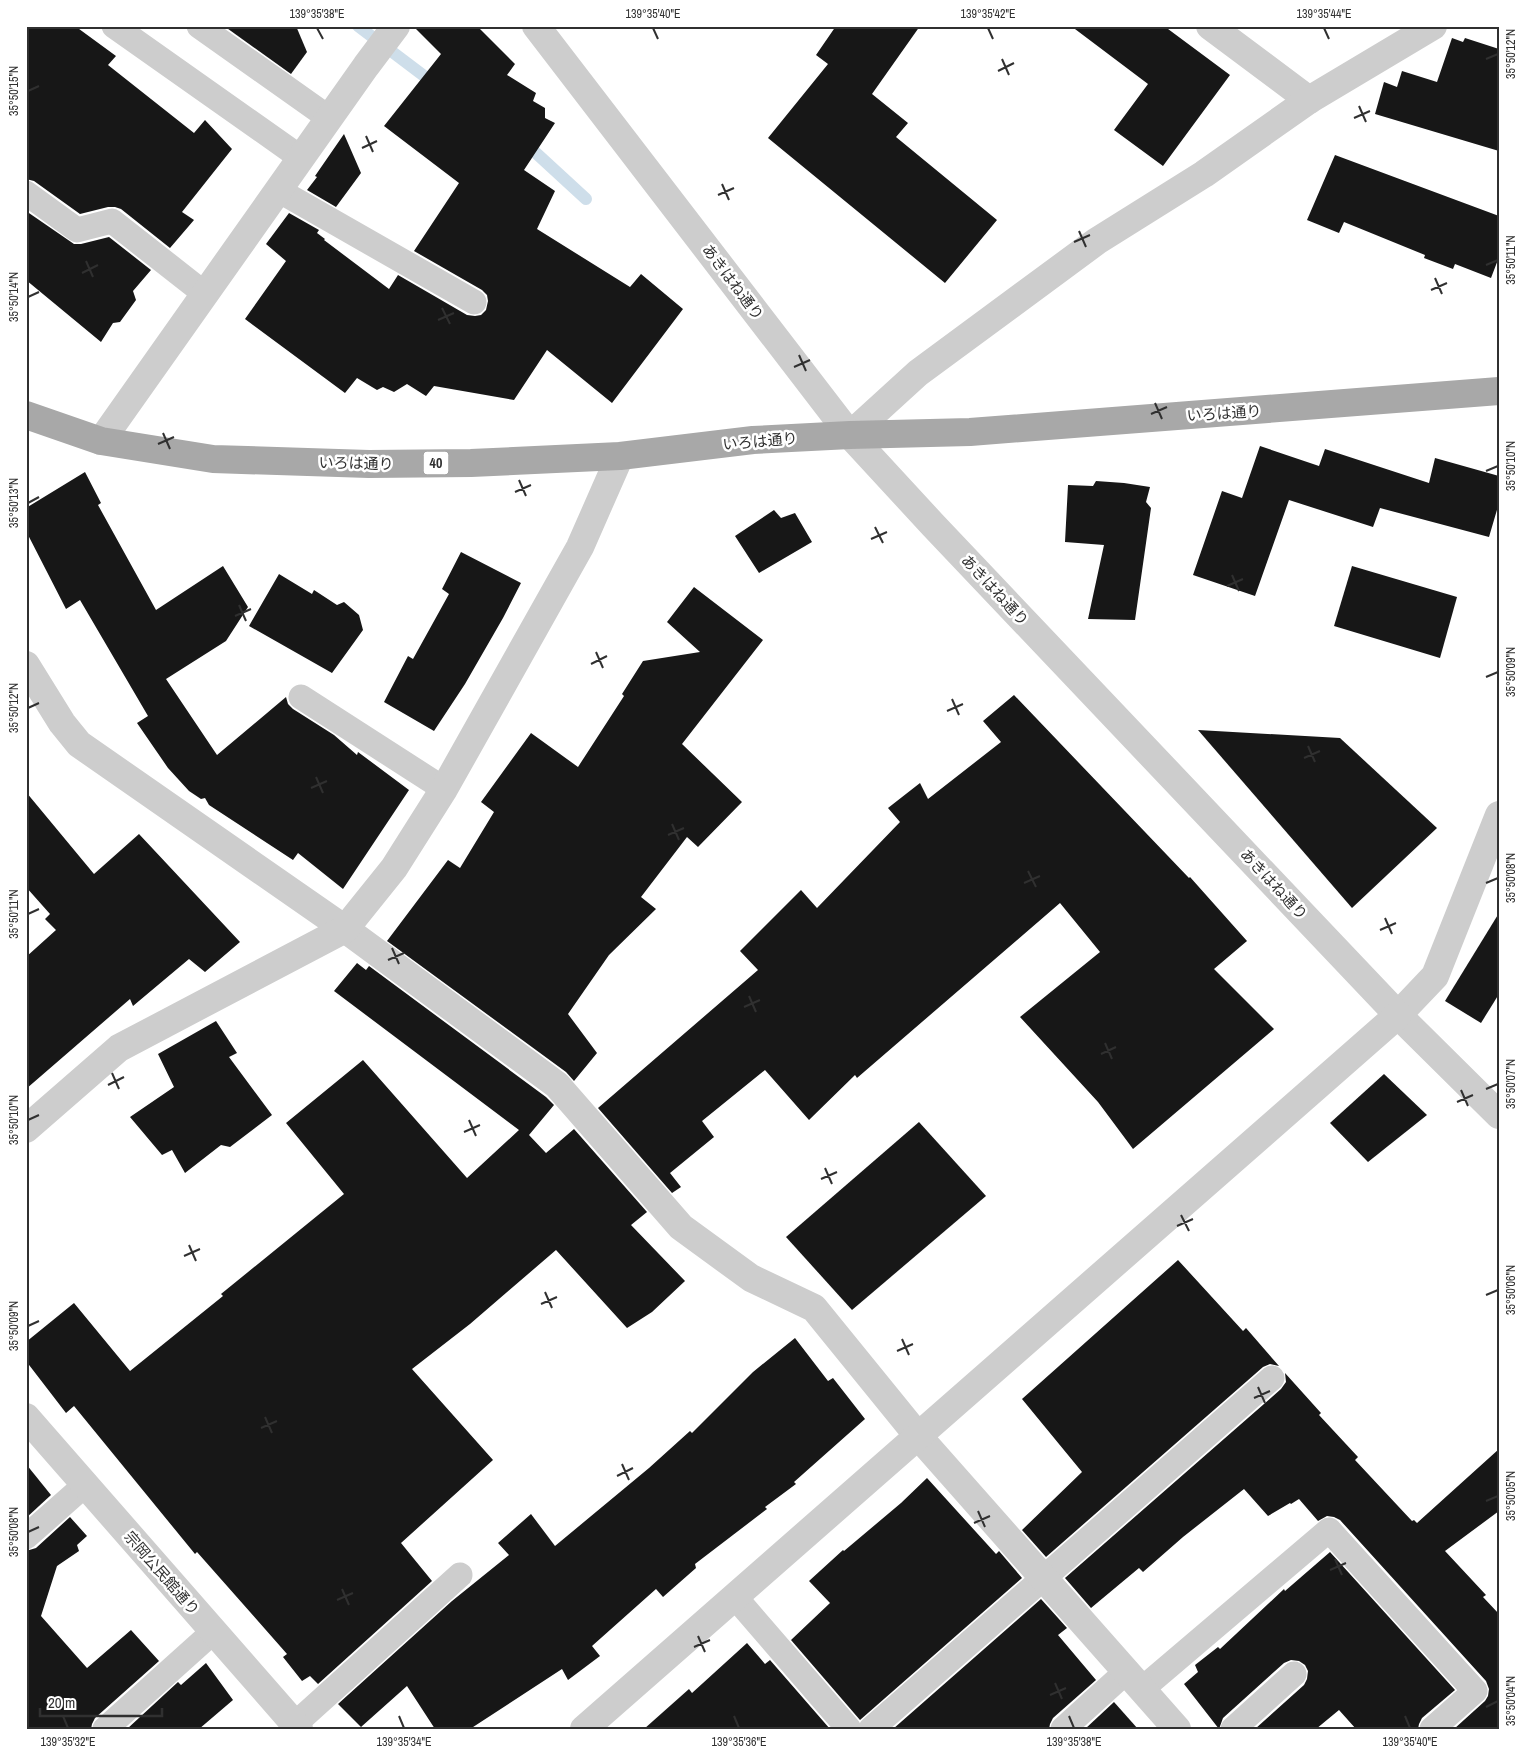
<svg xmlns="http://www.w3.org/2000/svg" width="1525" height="1755" viewBox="0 0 1525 1755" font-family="'Archivo Narrow','Noto Sans JP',sans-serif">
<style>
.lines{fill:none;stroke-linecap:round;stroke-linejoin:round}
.stream{stroke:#cedeea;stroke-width:12}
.building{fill:#171717}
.service{stroke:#cdcdcd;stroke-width:25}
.minor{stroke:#cdcdcd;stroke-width:28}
.tertiary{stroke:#cdcdcd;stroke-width:28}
.primary{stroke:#a8a8a8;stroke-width:28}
.ticks{fill:none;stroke:#303030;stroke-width:2}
.labels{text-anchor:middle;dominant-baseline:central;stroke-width:5;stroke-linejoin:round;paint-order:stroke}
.shield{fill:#fff;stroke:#6e6e6e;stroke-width:1}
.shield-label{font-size:14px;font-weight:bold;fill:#303030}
.street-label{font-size:15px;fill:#303030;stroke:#fff}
.neatline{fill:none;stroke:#303030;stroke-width:2}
.ticks-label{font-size:12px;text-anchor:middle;fill:#303030}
</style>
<rect width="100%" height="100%" fill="#fff"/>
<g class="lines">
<g class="stream">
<path d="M358,26L436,85"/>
<path d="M524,142L586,199"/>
</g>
</g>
<g class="building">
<path d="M26,26H75L116,56L108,65L194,133L205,120L232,149L182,212L194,220L170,248L121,209L115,207H108L80,214L34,181L26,179Z"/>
<path d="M224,26H296L307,52L291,74Z"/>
<path d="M413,26H477L515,64L507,75L536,93L533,101L545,108V118L555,123L524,170L555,191L537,229L630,287L641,274L683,309L612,403L547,350L514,400L434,386L426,396L407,384L394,392L383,387L377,390L357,378L345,393L245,319L286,261L266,244L289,213L319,230L317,233L325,239L324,240L389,289L398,275L467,315L475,316L481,315L486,310L488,301L487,295L482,290L414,251L459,183L384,126L441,54Z"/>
<path d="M836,26H920L872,94L908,123L896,137L997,220L945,283L768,138L828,64L816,55Z"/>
<path d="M1071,26H1164L1230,75L1163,166L1114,130L1148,84Z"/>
<path d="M1452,38L1463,42L1465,38L1499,49V151L1375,114L1384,82L1397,87L1402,71L1437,82Z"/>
<path d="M344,134L361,173L336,207L307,190L317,177L315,176Z"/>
<path d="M1335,155L1499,216V257L1491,278L1455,264L1453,269L1424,258L1425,255L1344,222L1339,233L1307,220Z"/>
<path d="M26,211L74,244H81L109,237L151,270L133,291L136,300L120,322L113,323L101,342L26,280Z"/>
<path d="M1260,446L1319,466L1325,449L1429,483L1435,458L1499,476V503L1489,537L1380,508L1373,527L1289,500L1255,596L1193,575L1222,491L1242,498Z"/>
<path d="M85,472L101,503L98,505L156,610L223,566L248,607L226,641L166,679L217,755L286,697L288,704L293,709L334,735L357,755L358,752L409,790L343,889L298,853L293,860L209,805L205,798L201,799L189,791L168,768L137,723L148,716L80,600L66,609L26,531V508Z"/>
<path d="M1096,481L1124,483L1150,487L1146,502L1151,508L1135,620L1088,619L1104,545L1065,542L1068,485L1093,486Z"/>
<path d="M774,510L781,518L795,513L812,542L759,573L735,536Z"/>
<path d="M461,552L521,583L503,618L465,684L434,731L384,702L408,656L413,659L449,594L442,589Z"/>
<path d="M1352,566L1457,597L1440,658L1334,626Z"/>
<path d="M279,574L312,594L314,590L337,605L344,602L359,615L363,630L332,673L249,626Z"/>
<path d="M694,587L763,640L682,744L742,802L698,847L687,837L641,897L656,909L609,955L568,1014L597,1053L574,1081L566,1072L387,941L448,860L460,868L494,812L481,802L531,733L578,767L624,696L622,694L643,661L700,652L667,622Z"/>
<path d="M1014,695L1189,878L1190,877L1247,941L1214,969L1274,1029L1133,1149L1098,1102L1020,1017L1100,952L1060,903L857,1078L855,1075L809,1120L765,1070L702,1121L714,1137L670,1173L681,1187L672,1193L598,1108L758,970L740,951L801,890L817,908L900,822L888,808L920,783L928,799L1001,742L983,721Z"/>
<path d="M1198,730L1340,738L1437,828L1352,908Z"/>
<path d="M26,792L94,874L139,834L240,942L205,972L189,959L133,1006L130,999L26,1089V957L56,930L45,919L50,914L26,887Z"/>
<path d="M1499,913V994L1481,1023L1445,1001Z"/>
<path d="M357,963L366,970L369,966L546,1097L554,1105L529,1135L546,1153L574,1129L647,1212L631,1225L685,1281L652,1312L627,1328L556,1250L470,1324L412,1369L493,1460L401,1543L432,1581L318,1684L310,1676L302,1681L283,1657L287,1654L197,1552L195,1554L74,1406L66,1413L26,1361V1342L74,1303L130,1371L223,1296L221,1294L344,1194L286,1123L363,1060L467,1178L519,1130L334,991Z"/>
<path d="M216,1021L237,1053L229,1057L272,1115L230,1147L221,1145L185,1173L172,1150L162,1155L130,1117L174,1087L158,1054Z"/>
<path d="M1384,1074L1427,1115L1368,1162L1330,1123Z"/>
<path d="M919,1122L986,1196L852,1310L786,1237Z"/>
<path d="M1178,1260L1243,1331L1246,1328L1279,1366L1270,1364L1263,1367L1046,1557L1022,1530L1082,1472L1022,1399Z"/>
<path d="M795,1338L828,1381L833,1378L865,1419L794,1482L796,1484L765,1507L767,1509L695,1564L696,1568L663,1597L656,1589L592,1646L600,1656L568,1680L562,1669L470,1729H435L407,1686L361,1727L338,1704L452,1601L509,1555L498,1543L531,1514L555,1546L649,1468L690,1431L692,1433L753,1372Z"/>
<path d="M1285,1373L1321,1413L1319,1415L1358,1457L1355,1460L1412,1521L1414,1520L1417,1523L1499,1449V1511L1445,1551L1486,1595L1483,1597L1499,1614V1729H1454L1485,1701L1488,1696L1489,1689L1486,1681L1340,1520L1334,1517L1327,1516L1318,1521L1299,1499L1291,1504L1290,1503L1268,1516L1244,1489L1183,1537L1143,1572L1139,1568L1091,1608L1065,1578L1281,1389L1286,1382Z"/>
<path d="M26,1464L51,1495L26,1518Z"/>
<path d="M927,1478L996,1554L999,1551L1022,1578L860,1720L791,1640L830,1603L809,1581L843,1550L844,1551L901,1503Z"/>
<path d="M70,1517L87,1536L77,1545L79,1551L57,1566L41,1616L87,1668L131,1630L159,1661L95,1718L92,1724L91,1729H26V1551L36,1548Z"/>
<path d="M1330,1552L1455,1690L1422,1718L1419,1724L1418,1729H1356L1339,1710L1316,1729H1255L1304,1685L1307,1679L1308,1671L1305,1665L1299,1661L1291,1660L1284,1663L1223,1718L1219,1729L1184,1684L1198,1672L1195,1665L1218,1647L1220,1649L1284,1589L1285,1591Z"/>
<path d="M1041,1599L1067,1628L1058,1635L1096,1680L1053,1718L1050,1724L1049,1729H893Z"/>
<path d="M747,1643L765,1664L770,1660L830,1729H644L689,1689L692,1693Z"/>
<path d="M206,1663L233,1700L199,1729H127L178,1682L181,1685Z"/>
<path d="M1114,1702L1138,1729H1085Z"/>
</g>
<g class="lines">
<g class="service">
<path d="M114,26L301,158"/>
<path d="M199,26L329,118"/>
<path d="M278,190L474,302"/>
<path d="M26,193L77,230L112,221L205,294"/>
<path d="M301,697L444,789"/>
<path d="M26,1537L86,1484"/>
<path d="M735,1597L849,1729"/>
<path d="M1142,1689L1329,1530L1475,1691L1432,1729"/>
<path d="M295,1724L460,1575"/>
<path d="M105,1729L213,1632"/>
<path d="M871,1729L1272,1378"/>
<path d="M1063,1729L1127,1671"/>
<path d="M1233,1729L1294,1674"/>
</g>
<g class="minor">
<path d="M1210,26L1309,100"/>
<path d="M850,435L918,373L1097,241L1204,174L1309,100L1433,26"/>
<path d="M101,441L366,66L396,26"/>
<path d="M26,665L62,723L79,744L345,929L557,1085L681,1227L751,1278L814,1308L918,1436L1177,1729"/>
<path d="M1398,1015L1435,976L1499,815"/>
<path d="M26,1129L119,1048L345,929L394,868L444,789L580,547L620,456"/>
</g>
<g class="tertiary">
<path d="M536,26L850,435L933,525L1398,1015L1499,1115"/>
<path d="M26,1417L299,1729"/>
<path d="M584,1729L1398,1015"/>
</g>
<path class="primary" d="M26,415L101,441L213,459L369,464L471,463L620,456L753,440L850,435L970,432L1499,391"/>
</g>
<path class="ticks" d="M317,28L323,39M653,28L658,39M988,28L993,39M1324,28L1329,39M1002,59L1009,75M1486,59L1498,54M998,71L1014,63M28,91L39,86M1359,106L1366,122M1354,118L1370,111M366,136L373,152M362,148L377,141M722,184L729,200M718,195L734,188M1079,231L1086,247M1074,242L1090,235M86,261L93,277M1486,265L1498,260M82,273L98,265M1435,278L1442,294M1431,290L1447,283M28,297L39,292M442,308L450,324M438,320L454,313M799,355L806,371M794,367L810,360M1155,403L1162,419M1151,414L1167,407M163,433L170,449M158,444L174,437M1486,471L1498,466M519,480L526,496M515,492L531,485M28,503L39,497M875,527L883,543M871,539L887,532M1232,575L1239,591M1227,586L1243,579M239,605L246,621M235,616L251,609M596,652L603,668M591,664L607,656M1486,677L1498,672M952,699L959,715M28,708L39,703M947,711L963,704M1308,746L1315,762M1304,758L1320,751M316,777L323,793M311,788L327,781M672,824L679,840M668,835L684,828M1028,871L1036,887M1024,883L1040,876M1486,883L1498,878M28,914L39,909M1385,918L1392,934M1380,930L1396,923M392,948L399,964M388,960L404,953M749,996L756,1012M744,1007L760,1000M1105,1043L1112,1059M1101,1054L1116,1047M112,1073L119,1089M108,1085L124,1077M1486,1089L1498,1084M1461,1090L1468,1106M1457,1102L1473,1095M28,1120L39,1115M469,1120L476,1136M464,1132L480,1125M825,1168L832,1184M821,1179L837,1172M1181,1215L1189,1231M1177,1226L1193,1219M189,1245L196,1261M184,1256L200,1249M545,1292L552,1308M1486,1295L1498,1290M541,1304L557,1297M28,1326L39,1321M902,1339L909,1355M897,1351L913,1344M1258,1387L1265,1403M1254,1398L1270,1391M265,1417L272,1433M261,1428L277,1421M622,1464L629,1480M617,1476L633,1468M1486,1501L1498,1496M978,1511L985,1527M974,1523L990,1516M28,1532L39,1527M1335,1559L1342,1575M1330,1570L1346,1563M342,1589L349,1605M337,1600L353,1593M698,1636L705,1652M694,1647L710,1640M1055,1683L1062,1699M1050,1695L1066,1688M1486,1707L1498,1701M63,1716L68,1728M399,1716L404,1728M734,1716L739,1728M1069,1716L1074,1728M1405,1716L1410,1728"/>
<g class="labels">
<rect class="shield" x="423.5" y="451.5" width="25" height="23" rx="4"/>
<g class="shield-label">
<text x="436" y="463">40</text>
</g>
<g class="street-label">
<text transform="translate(733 282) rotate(53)">あきはね通り</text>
<text transform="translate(1224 413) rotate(-4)">いろは通り</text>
<text transform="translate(760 441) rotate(-5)">いろは通り</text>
<text transform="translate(356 463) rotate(1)">いろは通り</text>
<text transform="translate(995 590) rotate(47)">あきはね通り</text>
<text transform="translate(1274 884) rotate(47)">あきはね通り</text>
<text transform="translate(162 1573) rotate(49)">宗岡公民館通り</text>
</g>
</g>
<rect width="1525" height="1755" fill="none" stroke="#ffffff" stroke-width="55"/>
<path d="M40 1708v8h122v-8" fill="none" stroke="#303030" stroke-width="2.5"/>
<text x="48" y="1708" font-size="15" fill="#303030" stroke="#ffffff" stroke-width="4" paint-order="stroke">20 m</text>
<rect x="28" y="28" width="1470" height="1700" class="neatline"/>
<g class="ticks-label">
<text x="317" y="18">139°35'38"E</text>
<text x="653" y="18">139°35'40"E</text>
<text x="988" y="18">139°35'42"E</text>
<text x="1324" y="18">139°35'44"E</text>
<text transform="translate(1511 54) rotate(-90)" y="4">35°50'12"N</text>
<text transform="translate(14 91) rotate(-90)" y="4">35°50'15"N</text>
<text transform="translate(1511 260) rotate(-90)" y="4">35°50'11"N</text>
<text transform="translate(14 297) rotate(-90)" y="4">35°50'14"N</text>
<text transform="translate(1511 466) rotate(-90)" y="4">35°50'10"N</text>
<text transform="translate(14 503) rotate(-90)" y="4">35°50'13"N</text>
<text transform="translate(1511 672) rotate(-90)" y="4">35°50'09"N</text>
<text transform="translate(14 708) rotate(-90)" y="4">35°50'12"N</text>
<text transform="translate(1511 878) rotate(-90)" y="4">35°50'08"N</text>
<text transform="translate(14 914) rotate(-90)" y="4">35°50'11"N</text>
<text transform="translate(1511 1084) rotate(-90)" y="4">35°50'07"N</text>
<text transform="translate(14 1120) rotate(-90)" y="4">35°50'10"N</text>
<text transform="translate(1511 1290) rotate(-90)" y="4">35°50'06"N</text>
<text transform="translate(14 1326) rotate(-90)" y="4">35°50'09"N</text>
<text transform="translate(1511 1496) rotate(-90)" y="4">35°50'05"N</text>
<text transform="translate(14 1532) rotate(-90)" y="4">35°50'08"N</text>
<text transform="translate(1511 1701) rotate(-90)" y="4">35°50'04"N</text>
<text x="68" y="1746">139°35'32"E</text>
<text x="404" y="1746">139°35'34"E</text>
<text x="739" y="1746">139°35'36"E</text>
<text x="1074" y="1746">139°35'38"E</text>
<text x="1410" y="1746">139°35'40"E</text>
</g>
</svg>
